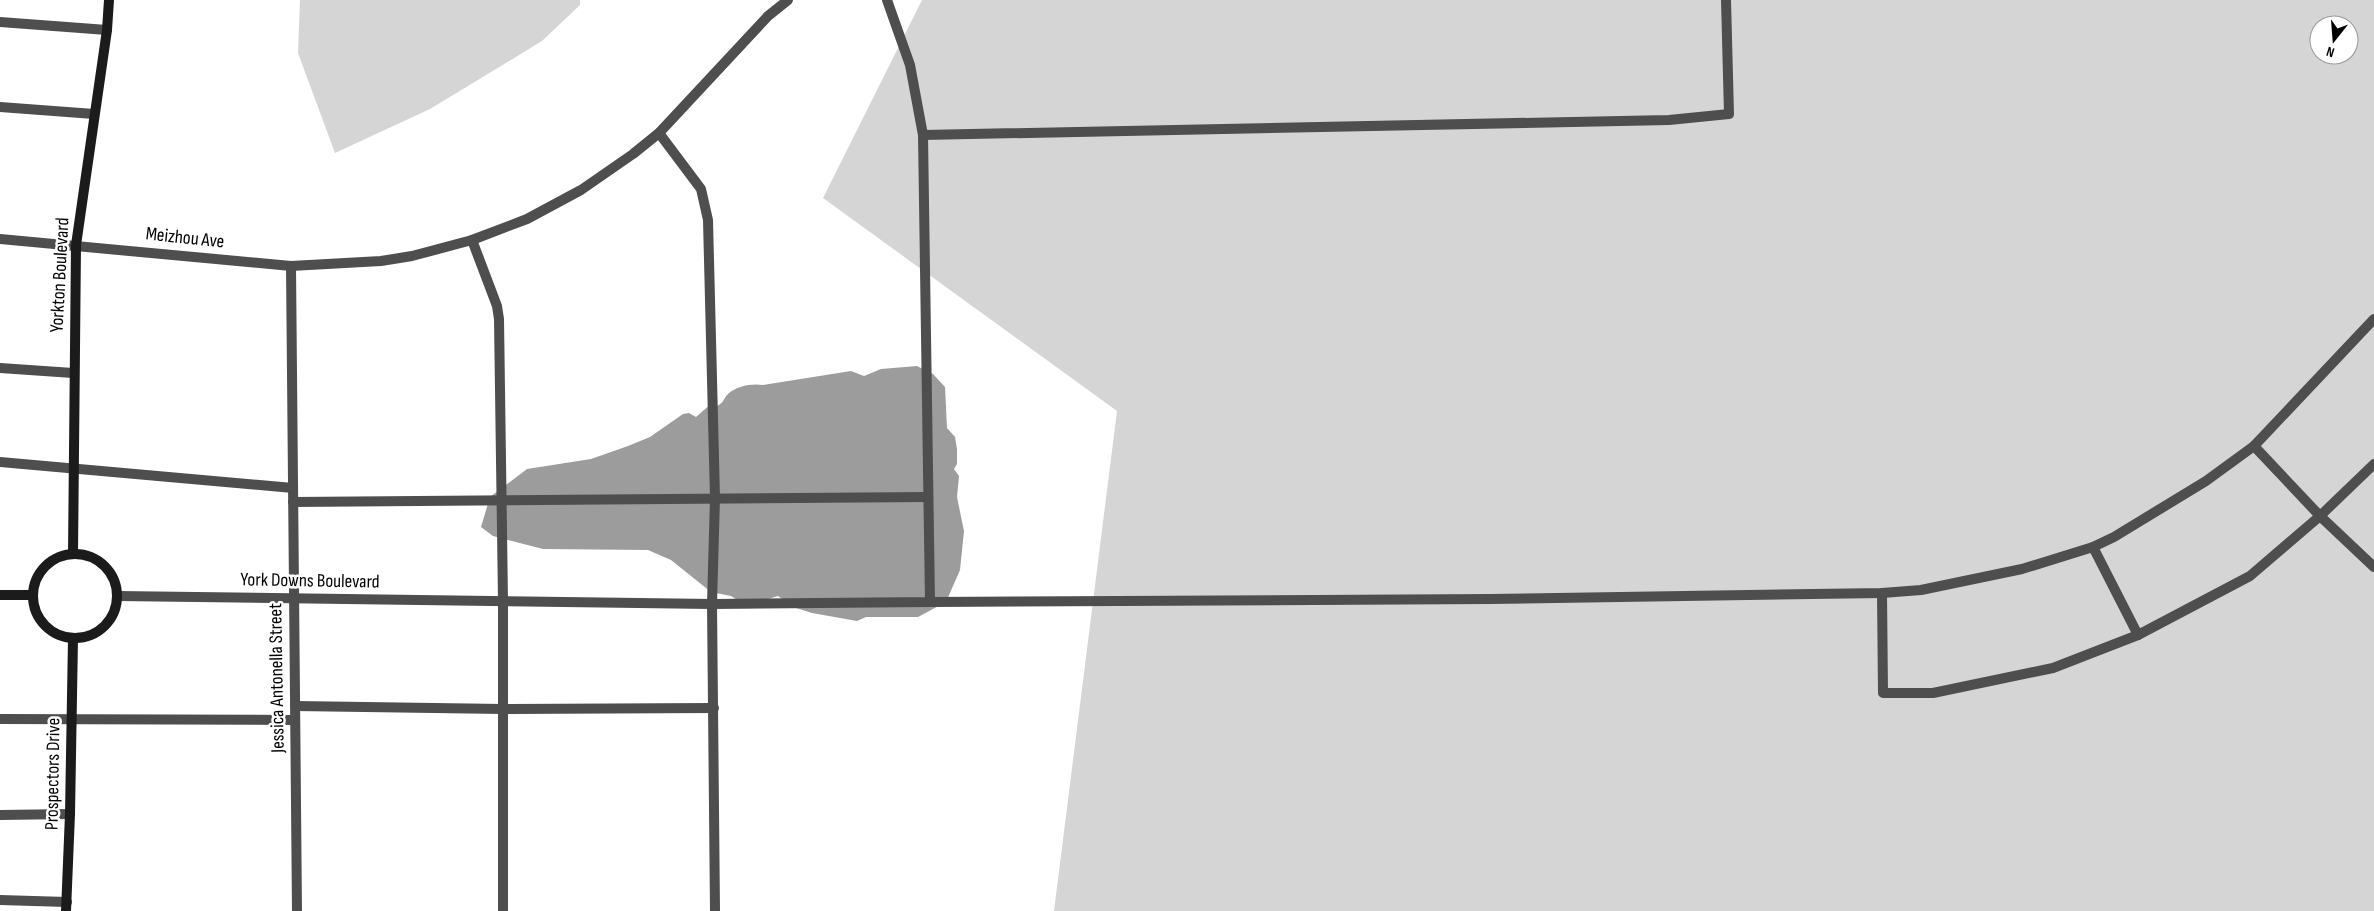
<svg xmlns="http://www.w3.org/2000/svg" width="2374" height="911" viewBox="0 0 2374 911" font-family="'Sofia Sans Condensed',sans-serif">
<style>
.green{fill:#d5d5d5;fill-rule:evenodd}
.water{fill:#9c9c9c}
.lines{fill:none;stroke-linecap:round;stroke-linejoin:round}
.street{stroke:#4e4e4e;stroke-width:10}
.secondary{stroke:#1b1b1b;stroke-width:10}
.labels{text-anchor:middle;dominant-baseline:central;stroke-width:5;stroke-linejoin:round;paint-order:stroke}
.street-label{font-size:19px;fill:#000;stroke:#fff}
</style>
<rect width="100%" height="100%" fill="#fff"/>
<g class="green">
<path d="M300,0H580V5L542,41L430,109L335,153L298,53Z"/>
<path d="M922,0H2374V911H1054L1117,411L823,198ZM2319,25H2349V55H2319Z"/>
</g>
<path class="water" d="M917,366L933,374L945,387L947,428L955,437L957,449V464L954,469L959,476L957,497L964,531L960,570L946,602L918,617H866L857,621L812,613L796,608L778,596L761,601H739L731,596L711,592L671,560L648,550L543,549L493,536L481,527L490,497L527,469L591,459L628,446L650,437L683,414L689,413L696,417L712,403L717,406C724,403 723,399 728,394C736,386 752,383 763,385L851,371L864,376L881,369Z"/>
<g class="lines">
<g class="street">
<path d="M0,22L107,30"/>
<path d="M0,107L94,114"/>
<path d="M659,133L701,189L708,220L715,498L712,604L715,911"/>
<path d="M923,135L1669,120L1729,114L1726,0"/>
<path d="M0,239L291,266L381,261L412,256L472,240L527,219L581,190L633,154L659,133L768,16L788,0"/>
<path d="M472,240L497,306L499,319L503,601V911"/>
<path d="M291,266L297,911"/>
<path d="M0,368L73,373"/>
<path d="M2254,446L2320,516L2374,567"/>
<path d="M0,462L293,488"/>
<path d="M293,502L928,497"/>
<path d="M2093,547L2138,635"/>
<path d="M1882,593L1883,693H1933L2053,668L2138,635L2250,576L2320,516L2374,464"/>
<path d="M117,596L712,604L930,602L923,135L910,65L887,0"/>
<path d="M930,602L1490,599L1882,593L1921,590L2022,569L2093,547L2114,537L2206,481L2254,446L2374,319"/>
<path d="M295,706L503,709L714,708"/>
<path d="M0,719L295,720"/>
<path d="M0,815L70,814"/>
<path d="M0,900L67,902"/>
</g>
<g class="secondary">
<path d="M73,554L76,245L107,30L109,0"/>
<circle cx="75" cy="596" r="42"/>
<path d="M0,595H33"/>
<path d="M66,911L70,814L73,638"/>
</g>
</g>
<g class="labels">
<g class="street-label">
<text transform="translate(185 238) rotate(6)">Meizhou Ave</text>
<text transform="translate(60 275) rotate(-87)">Yorkton Boulevard</text>
<text transform="translate(310 581) rotate(1)">York Downs Boulevard</text>
<text transform="translate(277 678) rotate(-91)">Jessica Antonella Street</text>
<text transform="translate(53 774) rotate(-89)">Prospectors Drive</text>
</g>
</g>
<g transform="translate(2334 40) rotate(197)"><circle r="24" fill="#ffffff" stroke="#999999"/>
<path d="M0-4L9 19L0 12L-9 19Z" fill="#000000"/>
<text y="-8" font-size="14" font-weight="bold" text-anchor="middle" fill="#000000">N</text>
</g>
</svg>
